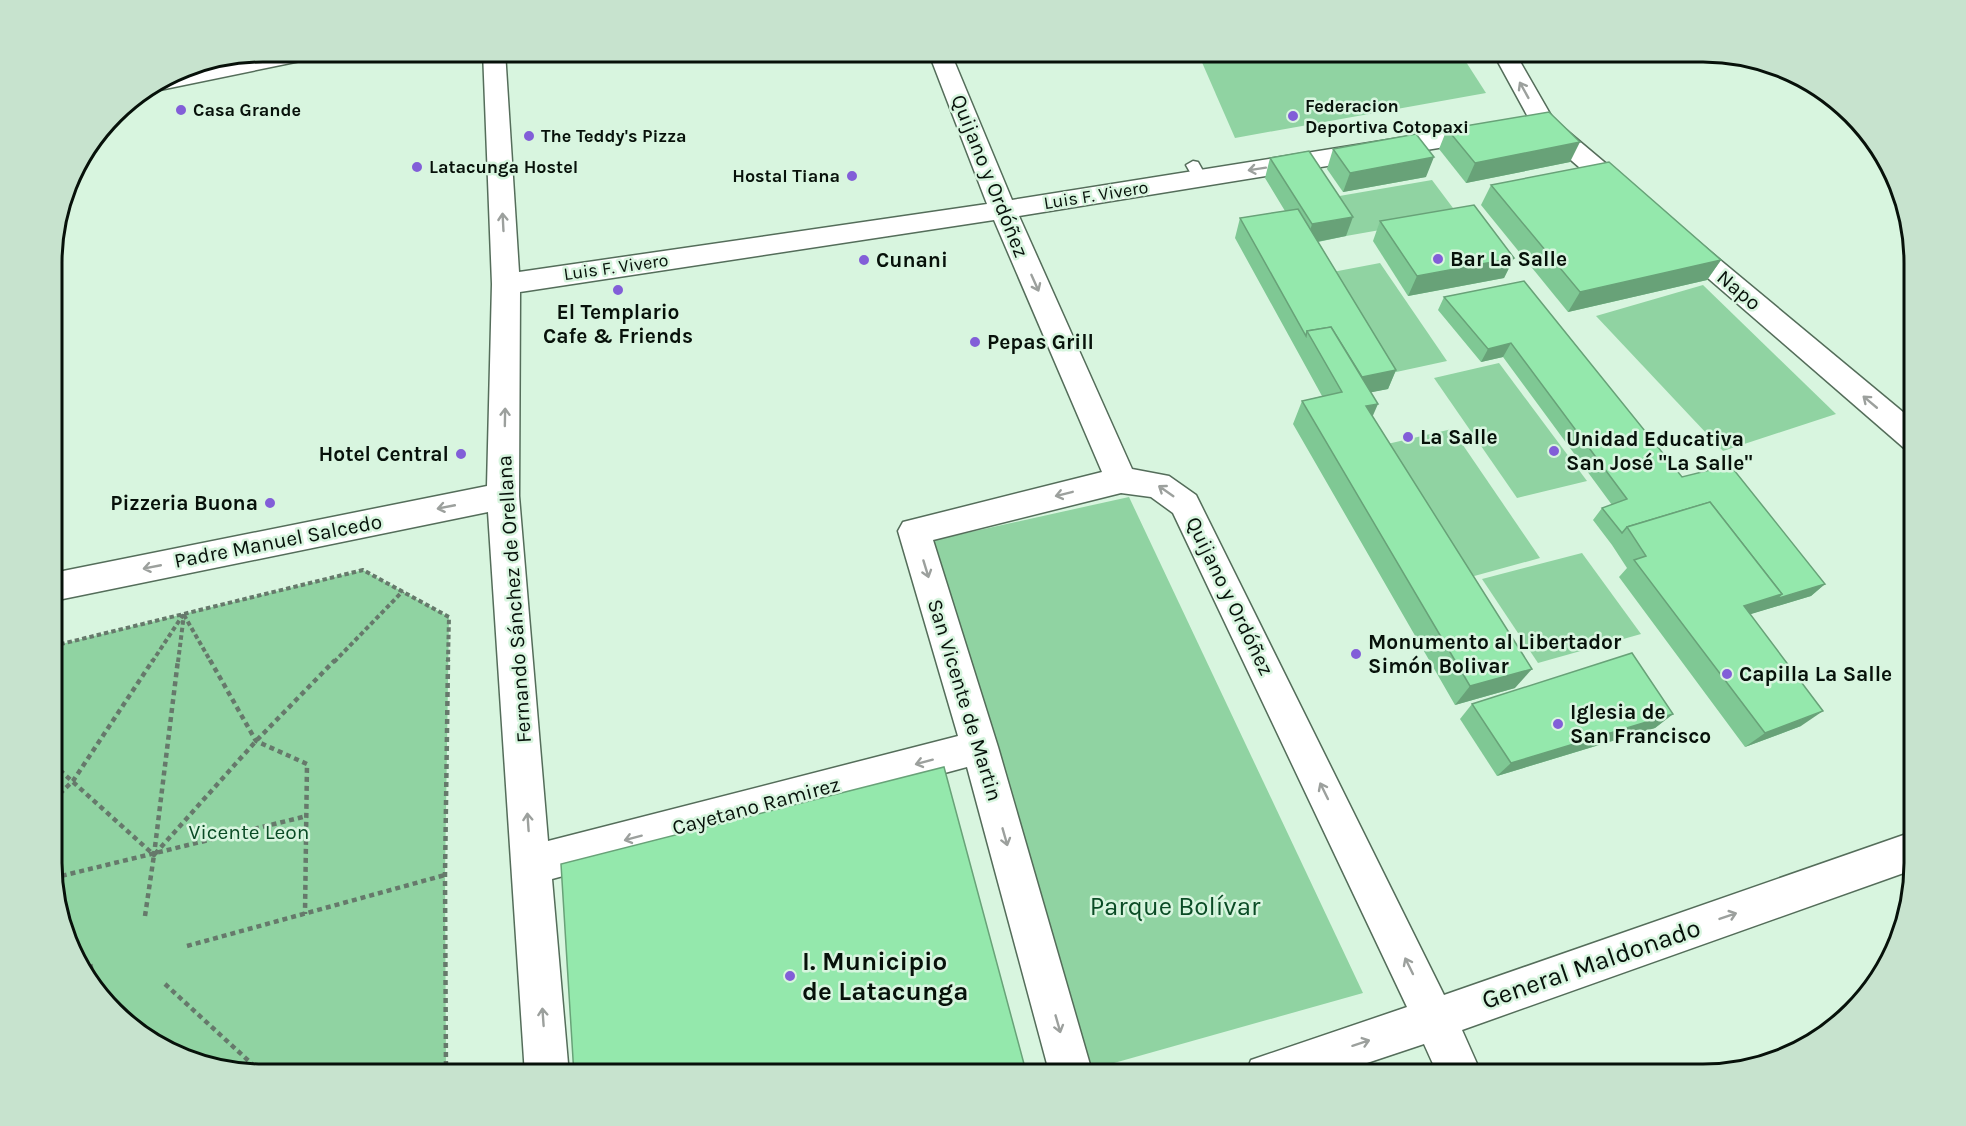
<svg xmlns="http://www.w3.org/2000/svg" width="1966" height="1126" viewBox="0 0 1966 1126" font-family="Karla,sans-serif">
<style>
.green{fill:#90d3a2}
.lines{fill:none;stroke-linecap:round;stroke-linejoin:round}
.lane-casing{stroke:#546d5a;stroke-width:3}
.street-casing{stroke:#546d5a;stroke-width:3}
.path-far1{stroke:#66796b;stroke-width:4;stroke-dasharray:4.5 3;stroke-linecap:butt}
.path{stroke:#66796b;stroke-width:4.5;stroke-dasharray:5 4;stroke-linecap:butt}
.lane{fill:#fff;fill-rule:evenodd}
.street{fill:#fff;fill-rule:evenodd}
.wall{fill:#7fc894}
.shaded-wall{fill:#68a278}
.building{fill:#94e8ac;stroke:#68a278;stroke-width:1.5}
.oneway{stroke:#9ca09d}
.poi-dot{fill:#825ed8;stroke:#d8f5df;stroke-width:2}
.labels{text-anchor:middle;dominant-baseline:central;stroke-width:5;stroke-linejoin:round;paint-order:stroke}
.far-poi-label{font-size:18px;font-weight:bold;fill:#07110a;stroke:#d8f5df;text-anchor:start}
.far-street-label{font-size:18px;fill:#07110a;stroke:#d8f5df}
.street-label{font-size:21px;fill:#07110a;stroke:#d8f5df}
.poi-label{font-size:21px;font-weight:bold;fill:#07110a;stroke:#d8f5df;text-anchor:start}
.park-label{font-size:21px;fill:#0a4b25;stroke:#d8f5df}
.near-park-label{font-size:26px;fill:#0a4b25;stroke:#d8f5df}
.near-poi-label{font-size:26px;font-weight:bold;fill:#07110a;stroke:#d8f5df;text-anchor:start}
.near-street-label{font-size:26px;fill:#07110a;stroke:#d8f5df}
.rim{fill:none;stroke:#07110a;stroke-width:3}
</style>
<rect width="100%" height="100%" fill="#d8f5df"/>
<g class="green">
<path d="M1197,51H1459L1486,93L1235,138Z"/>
<path d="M1432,180L1459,216L1346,236L1322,199Z"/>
<path d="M1380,263L1447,361L1387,374L1322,274Z"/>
<path d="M1703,285L1836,414L1723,451L1596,316Z"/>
<path d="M1499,363L1587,481L1517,498L1434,378Z"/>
<path d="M1452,429L1540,558L1467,578L1383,445Z"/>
<path d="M1129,497L1363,993L1082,1072L934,540Z"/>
<path d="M1582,553L1641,634L1538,663L1482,579Z"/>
<path d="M363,570L449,617L445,875L446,1075H262L157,1047L86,981L53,891V646Z"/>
</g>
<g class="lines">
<defs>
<path id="lane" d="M1193,161L1198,162L1207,178L1205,181L1200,182L1195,181L1186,165Z"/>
<g id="street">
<path d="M281,51H326L323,56L315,58L155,91L147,89L171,74Z"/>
<path d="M483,51H505L519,272L987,204L928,51H950L1012,200L1488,124L1497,127L1500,132L1497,137L1488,140L1019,216L1132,469L1169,476L1196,495L1444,995L1915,831V869L1462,1030L1482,1075H1438L1424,1044L1331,1075H1245L1251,1060L1407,1007L1173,513L1151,497L1121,493L933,540L998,747L1093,1075H1050L967,767L552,879L569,1075H525L488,512L53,601V573L487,486L492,284ZM994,220L1102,472L903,522L898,531L958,736L548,841L519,496L520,292Z"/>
<path d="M1492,51H1514L1553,119L1635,188L1639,194L1635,200L1626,202L1617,200L1534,128Z"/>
<path d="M1681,232L1690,235L1915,422V452L1904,448L1672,247L1668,241L1672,235Z"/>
</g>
</defs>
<use href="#lane" class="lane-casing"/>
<use href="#street" class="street-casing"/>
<g class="path-far1">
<path d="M184,615L211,662"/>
<path d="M53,646L363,570L449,617L448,662"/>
<path d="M152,662L183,615"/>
<path d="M178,662L184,614"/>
<path d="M334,662L403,591"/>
</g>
<g class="path">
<path d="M210,660L256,741L307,764L305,914"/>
<path d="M53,764L154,855L178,660"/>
<path d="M53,800L73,781L153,660"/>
<path d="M53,878L307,816"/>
<path d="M145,916L154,855L256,741L335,660"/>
<path d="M187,946L445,875"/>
<path d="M82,969L93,966"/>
<path d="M165,984L264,1075"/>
<path d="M446,1075L445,875L448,660"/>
</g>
<use href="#lane" class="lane"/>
<use href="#street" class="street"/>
</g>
<g class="wall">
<path d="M1447,129L1570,162L1466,183L1439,149Z"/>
<path d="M1333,149L1426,177L1343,192L1327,169Z"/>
<path d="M1270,158L1346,236L1318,242L1396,370L1388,389L1371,392L1372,417L1515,688L1455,705L1293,424L1302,401L1322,396L1235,238L1240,218L1285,211L1265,178Z"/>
<path d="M1491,185L1721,260L1707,280L1568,312L1481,205Z"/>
<path d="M1380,221L1514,258L1504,278L1408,296L1373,241Z"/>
<path d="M1524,281L1682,477L1825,584L1811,596L1750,614L1801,726L1745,747L1619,577L1627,568L1612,545L1593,520L1602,508L1612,505L1503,357L1481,362L1438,310L1444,297Z"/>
<path d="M1472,704L1673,714L1655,728L1497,776L1460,719Z"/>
</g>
<g class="shaded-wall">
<path d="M1580,142L1570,162L1466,183L1475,163Z"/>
<path d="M1434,157L1426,177L1343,192L1350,173Z"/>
<path d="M1353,217L1346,236L1306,244L1312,224Z"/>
<path d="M1514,258L1504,278L1408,296L1417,276Z"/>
<path d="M1721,260L1707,280L1568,312L1580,292Z"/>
<path d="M1511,343L1503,357L1481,362L1488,349Z"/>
<path d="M1396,370L1388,389L1348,397L1356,378Z"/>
<path d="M1378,404L1368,427L1366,406Z"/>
<path d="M1825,584L1811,596L1725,622L1744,606L1782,594Z"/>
<path d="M1532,669L1515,688L1455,705L1470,686Z"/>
<path d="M1823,711L1801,726L1745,747L1765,733Z"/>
<path d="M1673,714L1655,728L1497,776L1511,763Z"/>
</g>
<g class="building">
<path d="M1549,112L1580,142L1475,163L1447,129Z"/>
<path d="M1416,134L1434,157L1350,173L1333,149Z"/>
<path d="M1309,151L1353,217L1312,224L1270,158Z"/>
<path d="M1609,162L1721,260L1580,292L1491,185Z"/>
<path d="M1474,205L1514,258L1417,276L1380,221Z"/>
<path d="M1298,209L1396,370L1362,377L1331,327L1307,331L1306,336L1240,218Z"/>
<path d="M1524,281L1682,477L1730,465L1825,584L1776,599L1782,594L1710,502L1627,527L1622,533L1602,508L1627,499L1511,343L1488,349L1444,297Z"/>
<path d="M1331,327L1378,404L1366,406L1532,669L1470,686L1302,401L1342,392L1307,331Z"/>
<path d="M1710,502L1782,594L1744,606L1823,711L1765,733L1634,560L1646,556L1627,527Z"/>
<path d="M1632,653L1673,714L1511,763L1472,704Z"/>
<path d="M944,767L1027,1075H574L561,864Z"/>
</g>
<defs><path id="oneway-shaft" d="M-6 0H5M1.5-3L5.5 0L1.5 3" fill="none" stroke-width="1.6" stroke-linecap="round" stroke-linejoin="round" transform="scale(1.5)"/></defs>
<g class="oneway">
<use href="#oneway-shaft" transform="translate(1524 90) rotate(-119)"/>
<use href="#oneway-shaft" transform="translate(1257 169) rotate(171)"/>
<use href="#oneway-shaft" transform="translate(503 222) rotate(-93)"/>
<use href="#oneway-shaft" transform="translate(1035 283) rotate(66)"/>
<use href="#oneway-shaft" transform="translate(1870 402) rotate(-140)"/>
<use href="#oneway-shaft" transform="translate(505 417) rotate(-89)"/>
<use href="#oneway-shaft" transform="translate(1166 491) rotate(-145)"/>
<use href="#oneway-shaft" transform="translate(1064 494) rotate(166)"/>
<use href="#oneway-shaft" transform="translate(446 507) rotate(169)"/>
<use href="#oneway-shaft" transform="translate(152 567) rotate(169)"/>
<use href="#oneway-shaft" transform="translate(926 569) rotate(73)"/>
<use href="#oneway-shaft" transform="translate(924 762) rotate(165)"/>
<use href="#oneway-shaft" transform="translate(1324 791) rotate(-116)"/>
<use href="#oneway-shaft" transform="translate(528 822) rotate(-94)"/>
<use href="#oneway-shaft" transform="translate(1005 837) rotate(74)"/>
<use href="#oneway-shaft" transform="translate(633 838) rotate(165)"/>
<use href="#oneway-shaft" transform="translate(1728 916) rotate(-19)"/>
<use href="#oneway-shaft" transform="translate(1409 966) rotate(-116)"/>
<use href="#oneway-shaft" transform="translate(543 1017) rotate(-94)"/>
<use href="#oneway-shaft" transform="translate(1058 1024) rotate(74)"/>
<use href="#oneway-shaft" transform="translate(1361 1043) rotate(-18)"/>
</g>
<g class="poi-dot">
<circle cx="181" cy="110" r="6"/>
<circle cx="1293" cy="116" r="6"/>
<circle cx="529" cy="136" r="6"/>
<circle cx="417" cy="167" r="6"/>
<circle cx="852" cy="176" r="6"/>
<circle cx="1438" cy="259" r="6"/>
<circle cx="864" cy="260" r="6"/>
<circle cx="618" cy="290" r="6"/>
<circle cx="975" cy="342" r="6"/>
<circle cx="1408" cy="437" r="6"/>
<circle cx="1554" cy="451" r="6"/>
<circle cx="461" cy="454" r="6"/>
<circle cx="270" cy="503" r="6"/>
<circle cx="1356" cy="654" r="6"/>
<circle cx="1727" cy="674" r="6"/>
<circle cx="1558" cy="724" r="6"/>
<circle cx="790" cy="976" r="6"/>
</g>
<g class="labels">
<g class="far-poi-label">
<text x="1305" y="106">Federacion<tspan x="1305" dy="21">Deportiva Cotopaxi</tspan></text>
<text x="193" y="110">Casa Grande</text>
<text x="541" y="136">The Teddy's Pizza</text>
<text x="429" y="167">Latacunga Hostel</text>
<text x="840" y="176" text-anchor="end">Hostal Tiana</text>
</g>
<g class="far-street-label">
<text transform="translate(1096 195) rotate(-9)">Luis F. Vivero</text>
<text transform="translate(616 267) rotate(-8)">Luis F. Vivero</text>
</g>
<g class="street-label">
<text transform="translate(990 176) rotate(68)">Quijano y Ordóñez</text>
<text transform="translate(1739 290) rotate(40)">Napo</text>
<text transform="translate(278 541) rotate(-11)">Padre Manuel Salcedo</text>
<text transform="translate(1230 596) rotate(64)">Quijano y Ordóñez</text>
<text transform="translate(514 599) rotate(-94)">Fernando Sánchez de Orellana</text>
<text transform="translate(965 700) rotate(73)">San Vicente de Martin</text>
<text transform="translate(756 806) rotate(-15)">Cayetano Ramirez</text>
</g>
<g class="poi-label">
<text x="1450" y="259">Bar La Salle</text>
<text x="876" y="260">Cunani</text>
<text x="618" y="312" text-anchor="middle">El Templario<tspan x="618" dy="24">Cafe &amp; Friends</tspan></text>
<text x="987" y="342">Pepas Grill</text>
<text x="1420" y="437">La Salle</text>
<text x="1566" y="439">Unidad Educativa<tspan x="1566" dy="24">San José "La Salle"</tspan></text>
<text x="449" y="454" text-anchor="end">Hotel Central</text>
<text x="258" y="503" text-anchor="end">Pizzeria Buona</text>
<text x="1368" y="642">Monumento al Libertador<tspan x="1368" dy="24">Simón Bolivar</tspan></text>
<text x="1739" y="674">Capilla La Salle</text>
<text x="1570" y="712">Iglesia de<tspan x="1570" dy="24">San Francisco</tspan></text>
</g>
<g class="park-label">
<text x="249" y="832">Vicente Leon</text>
</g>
<g class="near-park-label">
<text x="1175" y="906">Parque Bolívar</text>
</g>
<g class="near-poi-label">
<text x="802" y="961">I. Municipio<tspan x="802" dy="30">de Latacunga</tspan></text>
</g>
<g class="near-street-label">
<text transform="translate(1591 964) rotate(-19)">General Maldonado</text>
</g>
</g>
<path d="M0 0H1966V1126H0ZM263 62H1703A201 201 0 0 1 1904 263V863A201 201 0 0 1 1703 1064H263A201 201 0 0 1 62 863V263A201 201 0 0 1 263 62Z" fill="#c7e3ce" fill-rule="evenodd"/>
<path class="rim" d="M263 62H1703A201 201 0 0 1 1904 263V863A201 201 0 0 1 1703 1064H263A201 201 0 0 1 62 863V263A201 201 0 0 1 263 62Z"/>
</svg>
